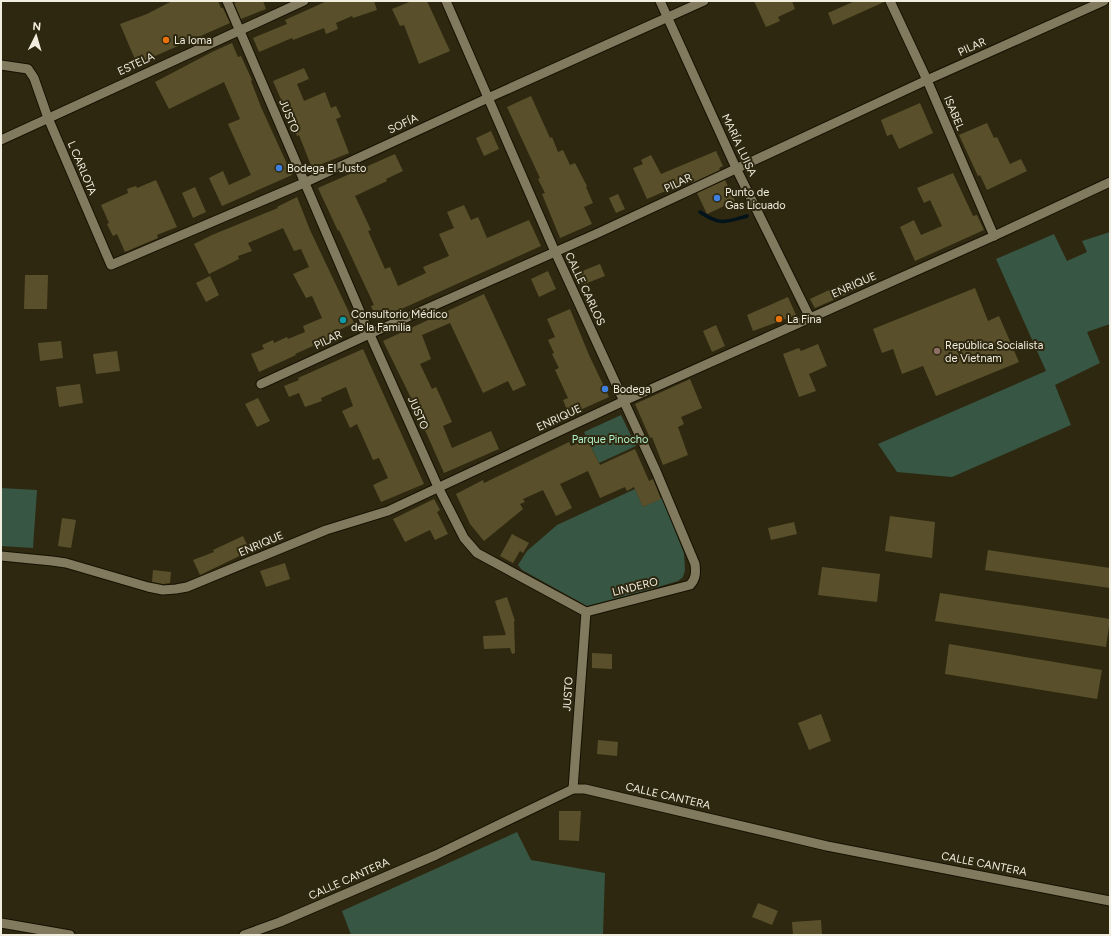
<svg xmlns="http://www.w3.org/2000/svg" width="1111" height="936" viewBox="0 0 1111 936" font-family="Figtree,sans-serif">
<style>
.green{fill:#375643}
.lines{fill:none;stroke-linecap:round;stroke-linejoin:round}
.stream{stroke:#00121a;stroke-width:3.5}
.building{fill:#59502b}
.minor-casing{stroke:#161100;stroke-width:11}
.minor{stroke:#817a5f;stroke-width:9}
.food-dot{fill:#e8710a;stroke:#2e2810;stroke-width:1.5}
.shop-dot{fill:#3f7fe0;stroke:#2e2810;stroke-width:1.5}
.culture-dot{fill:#0f9aa8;stroke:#2e2810;stroke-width:1.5}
.education-dot{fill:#8d6e63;stroke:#2e2810;stroke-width:1.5}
.labels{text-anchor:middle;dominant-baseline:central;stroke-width:4;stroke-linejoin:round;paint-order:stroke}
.poi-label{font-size:11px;fill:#f2eedf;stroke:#2e2810;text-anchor:start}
.street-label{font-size:11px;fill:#f2eedf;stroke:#2e2810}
.park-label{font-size:11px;fill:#aff0c7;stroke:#2e2810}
</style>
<rect width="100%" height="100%" fill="#2e2810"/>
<g class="green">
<path d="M1110,232V324L1087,332L1100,363L1055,385L1071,425L952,477L897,472L878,444L1046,371L996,259L1054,234L1067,261L1087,252L1082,241Z"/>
<path d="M621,415L636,446L599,463L584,432Z"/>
<path d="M1,488L37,490L33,548L1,546Z"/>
<path d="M635,489L643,507L662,498L684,553L685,570L683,577L678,581L648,590L587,606L522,570L518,565L527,551L557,525Z"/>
<path d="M517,832L531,860L605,873L603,935H351L342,911Z"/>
</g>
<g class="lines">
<path class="stream" d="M700,212C721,226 725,222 747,216"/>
</g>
<g class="building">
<path d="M172,1H218L221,8H223L230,23L137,64L120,24L147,14Z"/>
<path d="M240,1H263L266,9L241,19L234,3Z"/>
<path d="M327,1H374L377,10L353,18L352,16L336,23L338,29L326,34L324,28L293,40L292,38L259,52L253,38L287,24L285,20Z"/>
<path d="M412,1H427L450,51L419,64L404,25L400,26L392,9Z"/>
<path d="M754,1H792L795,9L778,17L780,21L766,27Z"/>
<path d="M855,1H884V2L833,25L828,13Z"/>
<path d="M232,43L238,57L241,56L252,80L251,81L261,107L292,175L222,206L209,178L223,171L229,185L251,175L228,124L240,119L224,82L169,109L155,82L212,52Z"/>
<path d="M304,68L309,79L297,84L304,101L325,92L331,108L336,106L341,117L336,119L349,153L312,168L299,135L297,136L273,81Z"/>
<path d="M531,96L550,138L552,137L558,152L563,150L570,165L575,163L587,186L586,187L593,203L584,207L592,224L560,238L542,194L545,193L538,179L540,178L507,107Z"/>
<path d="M920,103L933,133L899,149L892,134L887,136L881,120Z"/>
<path d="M987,123L994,138L997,137L1010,164L1021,159L1027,171L987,190L980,175L978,176L959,135Z"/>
<path d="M491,131L499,149L484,156L476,138Z"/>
<path d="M716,151L723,166L719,168L720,170L692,183L691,180L647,199L633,168L643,164L641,160L651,155L661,174Z"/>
<path d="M395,154L403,171L386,179L387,181L355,196L371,230L368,231L385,269L390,267L398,286L426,273L423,267L449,256L439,234L454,228L447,212L464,205L471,220L478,217L487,238L529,220L541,246L377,320L371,306L374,305L339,230L338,231L318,188Z"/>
<path d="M953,173L973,216L977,215L984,230L915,261L900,227L914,220L921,235L942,226L930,200L924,203L917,188Z"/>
<path d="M156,180L177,227L157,235L158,238L125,252L117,234L113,236L107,224L109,223L101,205L128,193L127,189L136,186L137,188Z"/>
<path d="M725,180L735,201L707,214L697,193Z"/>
<path d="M195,187L206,212L193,218L182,193Z"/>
<path d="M618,194L625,209L616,213L609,198Z"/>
<path d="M297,197L310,230L354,323L339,330L340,334L295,354L296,355L259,372L251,354L264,349L262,345L273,340L274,343L287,337L288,339L305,332L303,326L322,318L312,296L306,298L293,274L309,267L301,249L294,251L283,228L248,243L252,251L238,256L239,259L209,274L194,244L212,235L278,208L277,207Z"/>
<path d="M600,264L605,276L582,285L577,273Z"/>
<path d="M548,271L556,289L539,297L531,279Z"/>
<path d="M25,275H48L47,309H24Z"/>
<path d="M210,276L219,295L206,302L196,283Z"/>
<path d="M842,284L847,294L815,308L810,299Z"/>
<path d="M975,288L988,321L999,316L1019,362L936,396L923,366L902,374L893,349L882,353L873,329Z"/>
<path d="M484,294L526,385L513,391L508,381L483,393L450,323L422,335L431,359L420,364L432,389L436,387L452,422L443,426L452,448L491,431L499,449L444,473L410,396L383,341Z"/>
<path d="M788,297L796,315L753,331L747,315Z"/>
<path d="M570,309L589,355L609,397L569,415L563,400L568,398L555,370L559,368L552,354L554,353L548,340L555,337L547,319Z"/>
<path d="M716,325L725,346L712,352L703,331Z"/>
<path d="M61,341L63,358L40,361L38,343Z"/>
<path d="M818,344L827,366L809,374L816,391L799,397L783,354L799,348L801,351Z"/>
<path d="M363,349L424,484L381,502L373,485L388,478L379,458L373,460L357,424L350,428L342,411L353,406L346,387L321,398L322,401L305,407L299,393L289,397L284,386L299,380L298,378Z"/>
<path d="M117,351L120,371L96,374L93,354Z"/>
<path d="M690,379L702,408L681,417L684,424L678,427L688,455L663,465L652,437L650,438L635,404Z"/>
<path d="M80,384L83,403L59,407L56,387Z"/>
<path d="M258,398L270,421L257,427L245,404Z"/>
<path d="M587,439L600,465L635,449L649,481L653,479L661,499L643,507L634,487L627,491L625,487L600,498L588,471L560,484L572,508L556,516L543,490L523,499L525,502L520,504L523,509L484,541L470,524L456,494L483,480L484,483L569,442L571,446Z"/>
<path d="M434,499L440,510L437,512L448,534L435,540L430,530L405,542L393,519Z"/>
<path d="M890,516L935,522L932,558L885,551Z"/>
<path d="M62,518L76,520L71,548L58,546Z"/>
<path d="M794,522L797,534L771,540L768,528Z"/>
<path d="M512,534L529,543L523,553L520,551L513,563L500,556Z"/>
<path d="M243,536L250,551L200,575L193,560L214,552L213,550Z"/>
<path d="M988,550L1110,568V588L985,570Z"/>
<path d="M285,563L290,579L266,587L260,571Z"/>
<path d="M822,567L880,574L877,602L818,595Z"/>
<path d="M153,570L171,572L170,583L163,584L152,582Z"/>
<path d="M940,593L1110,619L1106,647L935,621Z"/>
<path d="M507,597L515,621H514L515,653L512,654L510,648L484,649L483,636L506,635L495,601Z"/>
<path d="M949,644L1102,670L1097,699L945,674Z"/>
<path d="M592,653L612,654V669L592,668Z"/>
<path d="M821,714L831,741L809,750L798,723Z"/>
<path d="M598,740L618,742L617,756L597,754Z"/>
<path d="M559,811H581L579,841L559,840Z"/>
<path d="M758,903L778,911L772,925L752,917Z"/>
<path d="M821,920L822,935H793L792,922Z"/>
</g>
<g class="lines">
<defs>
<g id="minor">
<path d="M227,1L367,328L438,487L464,538L477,553L586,612"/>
<path d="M446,1L552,245L656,471L695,564C696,572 696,579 690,585L586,612"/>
<path d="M660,1L736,168L810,318"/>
<path d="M890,1L927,80L994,236"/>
<path d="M1,65L28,69L34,78L48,118L111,265L304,183L488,98L704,1"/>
<path d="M1,140L304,1"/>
<path d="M261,384L374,332L598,233L927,80L1104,1"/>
<path d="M1,556L52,561L66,563L148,587L163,590L176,589L187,587L326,530L388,511L624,401L994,236L1110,182"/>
<path d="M573,789L586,612"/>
<path d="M1,923L70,935"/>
<path d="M244,935L280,922L436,855L573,789H585L827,846L1110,901"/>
</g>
</defs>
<use href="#minor" class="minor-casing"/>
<use href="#minor" class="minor"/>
</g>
<g class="food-dot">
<circle cx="166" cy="40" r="4"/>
<circle cx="779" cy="319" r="4"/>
</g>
<g class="shop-dot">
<circle cx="279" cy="168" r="4"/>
<circle cx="717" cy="198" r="4"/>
<circle cx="605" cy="389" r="4"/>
</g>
<circle class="culture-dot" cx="343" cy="320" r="4"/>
<circle class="education-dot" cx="937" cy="351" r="4"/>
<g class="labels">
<g class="poi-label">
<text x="174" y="40">La loma</text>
<text x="287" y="168">Bodega El Justo</text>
<text x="725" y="192">Punto de<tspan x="725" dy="13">Gas Licuado</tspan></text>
<text x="351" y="314">Consultorio Médico<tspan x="351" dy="13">de la Familia</tspan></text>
<text x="787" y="319">La Fina</text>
<text x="945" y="345">República Socialista<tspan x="945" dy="13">de Vietnam</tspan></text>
<text x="613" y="389">Bodega</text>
</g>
<g class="street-label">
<text transform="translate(972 47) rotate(-24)">PILAR</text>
<text transform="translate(136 64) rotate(-25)">ESTELA</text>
<text transform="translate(954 113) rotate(67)">ISABEL</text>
<text transform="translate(289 116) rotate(67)">JUSTO</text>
<text transform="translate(403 124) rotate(-25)">SOFÍA</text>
<text transform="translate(739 145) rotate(65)">MARÍA LUISA</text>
<text transform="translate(82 168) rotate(67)">L CARLOTA</text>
<text transform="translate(678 183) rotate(-25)">PILAR</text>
<text transform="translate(854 285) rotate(-24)">ENRIQUE</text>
<text transform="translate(585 289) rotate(65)">CALLE CARLOS</text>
<text transform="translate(328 340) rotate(-25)">PILAR</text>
<text transform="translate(418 413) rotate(66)">JUSTO</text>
<text transform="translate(559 418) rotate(-25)">ENRIQUE</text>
<text transform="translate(261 544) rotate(-23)">ENRIQUE</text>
<text transform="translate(635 587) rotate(-14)">LINDERO</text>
<text transform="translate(568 694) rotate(-86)">JUSTO</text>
<text transform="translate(668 796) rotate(13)">CALLE CANTERA</text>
<text transform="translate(984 864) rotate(11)">CALLE CANTERA</text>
<text transform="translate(349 879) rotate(-24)">CALLE CANTERA</text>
</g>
<g class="park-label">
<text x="610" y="439">Parque Pinocho</text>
</g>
</g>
<rect width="1111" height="936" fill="none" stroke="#f2eedf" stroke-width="4"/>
<g transform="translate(36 36) rotate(5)" stroke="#2e2810" stroke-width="3" paint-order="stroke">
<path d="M0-3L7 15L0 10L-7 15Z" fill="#f2eedf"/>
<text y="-6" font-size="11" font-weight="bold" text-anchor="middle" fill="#f2eedf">N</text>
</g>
</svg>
